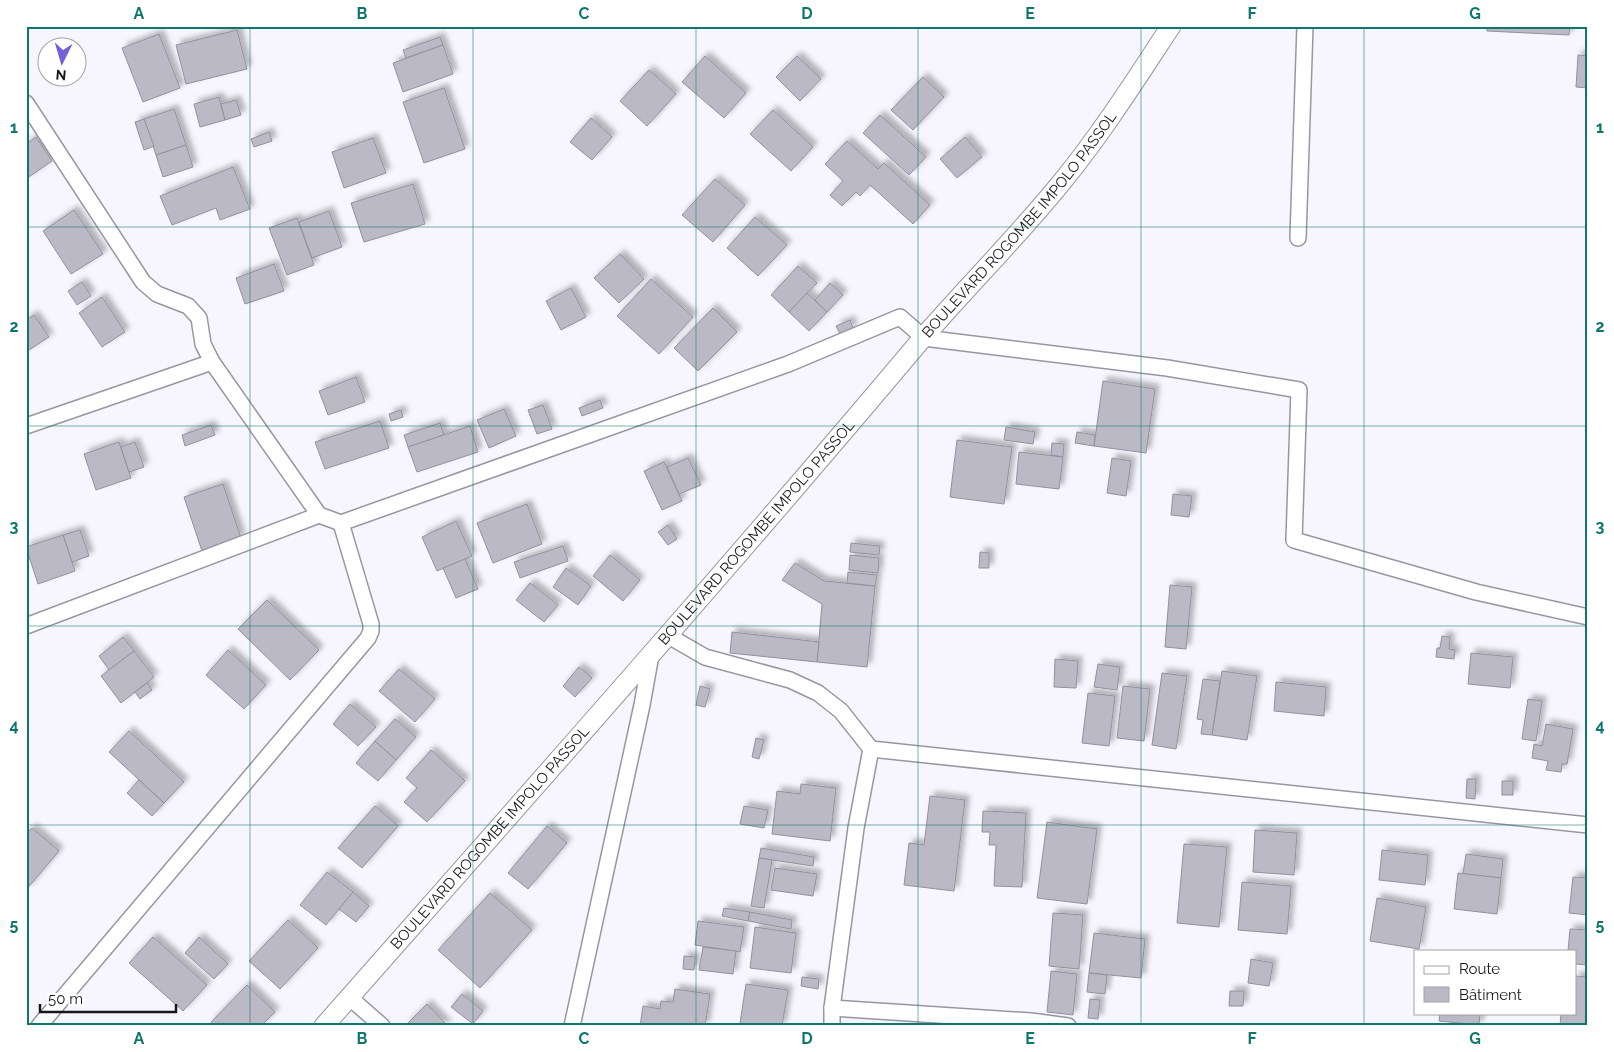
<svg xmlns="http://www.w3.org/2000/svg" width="1614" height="1052" viewBox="0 0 1614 1052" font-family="Raleway,sans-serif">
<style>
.building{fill:#bab9c5;stroke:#92919d;filter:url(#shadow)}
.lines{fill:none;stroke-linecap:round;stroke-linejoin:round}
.minor-casing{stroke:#9796a2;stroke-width:18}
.tertiary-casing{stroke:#9796a2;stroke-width:21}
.minor{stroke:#fff;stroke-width:15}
.tertiary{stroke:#fff;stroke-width:19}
.grid{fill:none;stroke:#0f766e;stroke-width:1;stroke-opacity:0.55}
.labels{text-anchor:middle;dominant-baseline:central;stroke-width:4;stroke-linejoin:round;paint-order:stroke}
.street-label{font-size:15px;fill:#18171c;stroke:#fff}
.neatline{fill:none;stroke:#0f766e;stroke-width:2}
.grid-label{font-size:16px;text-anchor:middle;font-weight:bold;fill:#0f766e}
</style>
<defs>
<filter id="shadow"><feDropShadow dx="4.5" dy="-4.5" stdDeviation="2.5" flood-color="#0004"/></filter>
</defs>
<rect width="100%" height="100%" fill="#f7f6fe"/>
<g class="building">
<path d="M1487,26H1570L1569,35L1487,31Z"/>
<path d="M237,30L247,69L186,84L176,45Z"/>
<path d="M159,34L180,88L143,102L122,48Z"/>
<path d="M440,37L443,45L406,58L403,50Z"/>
<path d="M443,45L453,74L403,92L393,63Z"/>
<path d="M1578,55L1588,56V88L1576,87Z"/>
<path d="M705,56L746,93L724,118L682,82Z"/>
<path d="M797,56L821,79L800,101L776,77Z"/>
<path d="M649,70L676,94L647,126L620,101Z"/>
<path d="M923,77L944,97L913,130L891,110Z"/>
<path d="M444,88L465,149L424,163L403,102Z"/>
<path d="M219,97L225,120L200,127L194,104Z"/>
<path d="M236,100L241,115L225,120L221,104Z"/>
<path d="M174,109L186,145L156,155L144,119Z"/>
<path d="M773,110L813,147L791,171L750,134Z"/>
<path d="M880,115L926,157L909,175L863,133Z"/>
<path d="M591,118L612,137L592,160L570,142Z"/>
<path d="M144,119L154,146L144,150L135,122Z"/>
<path d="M269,132L272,141L254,147L251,139Z"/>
<path d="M36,137L52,161L26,179V144Z"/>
<path d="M965,137L982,157L957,178L940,159Z"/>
<path d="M373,138L386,173L344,188L332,152Z"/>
<path d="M847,141L878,169L884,163L930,205L913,224L870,185L860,196L856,192L842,206L830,195L843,181L825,164Z"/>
<path d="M186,145L193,167L163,177L156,155Z"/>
<path d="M233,167L250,209L220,220L216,208L172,225L160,196Z"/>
<path d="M715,179L745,205L713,242L682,215Z"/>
<path d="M413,184L425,224L364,242L351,203Z"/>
<path d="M74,210L103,254L71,274L43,231Z"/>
<path d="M329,211L342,247L312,258L299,222Z"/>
<path d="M755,217L787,245L758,276L727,248Z"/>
<path d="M297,218L314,265L287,275L269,228Z"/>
<path d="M620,254L644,279L619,303L594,278Z"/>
<path d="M274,264L284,291L245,304L236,278Z"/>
<path d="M798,266L817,283L789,312L771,295Z"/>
<path d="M651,279L693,317L659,354L617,316Z"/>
<path d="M82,282L91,296L77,305L68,291Z"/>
<path d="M830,283L843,295L827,312L815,300Z"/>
<path d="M571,288L586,317L561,330L546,301Z"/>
<path d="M807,293L827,312L809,331L789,312Z"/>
<path d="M102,297L125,332L102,347L79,313Z"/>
<path d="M713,308L737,332L698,371L674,348Z"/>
<path d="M34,315L49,337L26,352V320Z"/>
<path d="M850,320L853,328L840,334L836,326Z"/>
<path d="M356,377L365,402L328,415L319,391Z"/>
<path d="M1103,381L1155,389L1146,453L1094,446Z"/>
<path d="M600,400L603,408L582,416L579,408Z"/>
<path d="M543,405L552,429L537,434L528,410Z"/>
<path d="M504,409L516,436L489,448L477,420Z"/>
<path d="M401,410L403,417L391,421L389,414Z"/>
<path d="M380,421L389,448L325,469L315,442Z"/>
<path d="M440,423L444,435L408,447L404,435Z"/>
<path d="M211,425L215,435L185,446L182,435Z"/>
<path d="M470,426L478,452L417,472L408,447Z"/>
<path d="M1006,427L1035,432L1033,444L1004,440Z"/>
<path d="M1077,432L1095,435L1094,446L1075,443Z"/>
<path d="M957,440L1012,447L1004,504L950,497Z"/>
<path d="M119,442L131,478L96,490L84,454Z"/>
<path d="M135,442L144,467L129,472L121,447Z"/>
<path d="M1052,443L1064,444L1063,457L1051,455Z"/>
<path d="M1019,452L1063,457L1059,489L1016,484Z"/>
<path d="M688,458L701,485L679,494L667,467Z"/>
<path d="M1112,458L1131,461L1126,496L1107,493Z"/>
<path d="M664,462L682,501L662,510L644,471Z"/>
<path d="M223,484L241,538L202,551L184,497Z"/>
<path d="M1173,494L1192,496L1189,517L1171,515Z"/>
<path d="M527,504L542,544L493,563L477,523Z"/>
<path d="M456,521L472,556L437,571L422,537Z"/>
<path d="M668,525L677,539L668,545L658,532Z"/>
<path d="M80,530L89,556L72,562L63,535Z"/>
<path d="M63,535L75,571L38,584L26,547Z"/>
<path d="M851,543L880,546L879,555L850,552Z"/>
<path d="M563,546L568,561L520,578L514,562Z"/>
<path d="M980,552L989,553V568H979Z"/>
<path d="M610,555L640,580L623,601L593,576Z"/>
<path d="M850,555L879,558L878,573L849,570Z"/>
<path d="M465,559L478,589L456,598L443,568Z"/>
<path d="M795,563L824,581L875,586L867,667L817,662L822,604L782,580Z"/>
<path d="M566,568L591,586L578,605L553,587Z"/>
<path d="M848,572L877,575L875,586L847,583Z"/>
<path d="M530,583L558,605L544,622L516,600Z"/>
<path d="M1170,585L1192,587L1186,649L1165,647Z"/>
<path d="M267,600L319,650L290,680L238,629Z"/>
<path d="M732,632L819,642L817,662L730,653Z"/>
<path d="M1442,636L1450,637L1449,649L1455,650L1454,659L1436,657L1437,648H1440Z"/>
<path d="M123,637L134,651L109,670L99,656Z"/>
<path d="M228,650L266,685L244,709L206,675Z"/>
<path d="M134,651L154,677L121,703L101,676Z"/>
<path d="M1471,653L1513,657L1510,688L1468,684Z"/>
<path d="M1055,659L1078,661L1076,688L1054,687Z"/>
<path d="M1098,664L1120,667L1117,690L1094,687Z"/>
<path d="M579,667L592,678L575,697L563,686Z"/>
<path d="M399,669L435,699L415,722L379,691Z"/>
<path d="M1222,671L1257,676L1247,740L1212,735Z"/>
<path d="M1162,673L1187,676L1176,749L1152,745Z"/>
<path d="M1203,679L1220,681L1212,735L1201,734L1203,720L1197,719Z"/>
<path d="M1276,682L1326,687L1324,716L1274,711Z"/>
<path d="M147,683L152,690L140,699L135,692Z"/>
<path d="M700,686L710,689L705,707L696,705Z"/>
<path d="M1123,686L1150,689L1144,741L1117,738Z"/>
<path d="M1088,693L1115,696L1109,746L1082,743Z"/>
<path d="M1528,699L1542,701L1536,741L1522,739Z"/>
<path d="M350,704L376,727L358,746L333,724Z"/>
<path d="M395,719L416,737L396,760L375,741Z"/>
<path d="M1546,724L1573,729L1567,764H1562L1561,772L1546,770L1548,761L1532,758L1534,744L1542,746Z"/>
<path d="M129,731L184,782L164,803L109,752Z"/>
<path d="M756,738L764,740L759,759L752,757Z"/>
<path d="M375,741L396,760L378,781L356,763Z"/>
<path d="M431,750L465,781L427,822L404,802L417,788L406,778Z"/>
<path d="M1467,779H1476L1475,799L1466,798Z"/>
<path d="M139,780L164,803L152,816L127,793Z"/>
<rect x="1502" y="781" width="11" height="14"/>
<path d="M801,784L836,788L830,841L772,834L777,791L800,794Z"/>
<path d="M930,796L965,800L954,891L904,885L909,843L924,845Z"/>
<path d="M375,806L398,826L362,868L338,848Z"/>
<path d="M744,806L768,810L764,828L740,824Z"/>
<path d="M983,811L1026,813L1022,887L994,886L996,845H989L990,832H982Z"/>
<path d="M1047,822L1097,829L1087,904L1037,898Z"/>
<path d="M547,826L567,843L528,889L508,873Z"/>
<path d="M32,828L59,851L26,890V834Z"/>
<path d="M1255,830L1297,833L1294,875L1253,872Z"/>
<path d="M1184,844L1227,847L1219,927L1177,923Z"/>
<path d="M761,848L814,857L813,866L759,858Z"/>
<path d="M1382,850L1428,855L1425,885L1379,880Z"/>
<path d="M1466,854L1503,859L1501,878L1463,874Z"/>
<path d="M759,858L772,860L764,908L751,906Z"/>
<path d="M775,868L817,874L813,896L771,890Z"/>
<path d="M327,872L353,892L326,925L300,905Z"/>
<path d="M1458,873L1501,878L1497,914L1454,909Z"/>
<path d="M1573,877L1588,878V915L1569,913Z"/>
<path d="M1242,882L1291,886L1287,934L1238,930Z"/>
<path d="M353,892L369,906L356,922L339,909Z"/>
<path d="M490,893L532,930L480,988L438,950Z"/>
<path d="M1377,898L1426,907L1419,949L1370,941Z"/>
<path d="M724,908L750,912L748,921L722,916Z"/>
<path d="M750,912L792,920L791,929L748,921Z"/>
<path d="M1053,913L1083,915L1079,969L1049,966Z"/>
<path d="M288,920L318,948L280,989L249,961Z"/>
<path d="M698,921L744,927L740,952L695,945Z"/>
<path d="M755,927L796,933L791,973L750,968Z"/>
<path d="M1570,929L1588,930V965L1575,964V951H1568Z"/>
<path d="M1094,933L1145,939L1141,978L1089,973Z"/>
<path d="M153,937L207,985L183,1011L129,963Z"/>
<path d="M199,937L228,964L214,979L185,953Z"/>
<path d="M703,947L736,951L733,974L699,970Z"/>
<path d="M684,956L695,957L694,970L683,969Z"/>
<path d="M1251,959L1273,963L1269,986L1248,983Z"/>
<path d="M1051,971L1077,974L1073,1015L1047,1012Z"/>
<path d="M1089,973L1107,975L1105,994L1087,992Z"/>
<path d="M1575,976L1588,977V1026H1560L1561,1013H1575Z"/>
<path d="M802,977L819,979L818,989L801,986Z"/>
<path d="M746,984L788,990L782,1026H760L740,1023Z"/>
<path d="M247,985L275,1012L261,1026H214L211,1022Z"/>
<path d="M675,989L710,994L705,1026H640L643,1006L660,1009L661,1001L673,1002Z"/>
<path d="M1230,991H1244L1243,1006H1229Z"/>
<path d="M462,994L483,1011L473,1024L451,1007Z"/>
<path d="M1090,999L1100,1000L1098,1019L1088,1018Z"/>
<path d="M427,1004L448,1026H405Z"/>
<path d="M1440,1013H1480L1479,1025L1439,1021Z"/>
</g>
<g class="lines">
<defs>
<g id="minor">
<path d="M26,103L143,282L157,294L188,306L199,318L203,344L212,362L319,515L341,523L788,364L900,317L924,338L1167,368L1299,390L1294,540L1476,592L1588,617"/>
<path d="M1298,238L1305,26"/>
<path d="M26,426L212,362"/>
<path d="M26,626L319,515"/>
<path d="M667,635L705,657L790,680L818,693L841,711L871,749L1588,825"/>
<path d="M349,997L382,1026"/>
<path d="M832,1008L1031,1021L1068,1026"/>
<path d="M39,1026L368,638L371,631V624L341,523"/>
<path d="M572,1026L642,705L651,655"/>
<path d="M832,1026V1008L856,828L871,749"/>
</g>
<g id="tertiary">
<path id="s1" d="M324,1026C524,799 726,572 921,340C967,287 1017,237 1061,183C1102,133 1136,79 1171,26"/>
</g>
</defs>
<use href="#minor" class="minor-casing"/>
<use href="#tertiary" class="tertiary-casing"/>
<use href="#minor" class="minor"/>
<use href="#tertiary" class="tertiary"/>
</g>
<path class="grid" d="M250,26V1026M473,26V1026M696,26V1026M918,26V1026M1141,26V1026M1364,26V1026M26,227H1588M26,426H1588M26,626H1588M26,825H1588"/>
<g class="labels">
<g class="street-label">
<text stroke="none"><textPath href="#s1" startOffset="1061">BOULEVARD ROGOMBE IMPOLO PASSOL</textPath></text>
<text stroke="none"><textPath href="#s1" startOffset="656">BOULEVARD ROGOMBE IMPOLO PASSOL</textPath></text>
<text stroke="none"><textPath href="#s1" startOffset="251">BOULEVARD ROGOMBE IMPOLO PASSOL</textPath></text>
</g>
</g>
<rect width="1614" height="1052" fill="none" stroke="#ffffff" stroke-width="55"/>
<rect x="1414" y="950" width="162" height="65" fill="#ffffff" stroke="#a3a2a4"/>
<rect x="1424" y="966" width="25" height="8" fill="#ffffff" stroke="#a3a2a4"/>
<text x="1459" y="974" font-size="15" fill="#18171c">Route</text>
<rect x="1424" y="987" width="25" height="15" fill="#bab9c5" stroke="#a3a2a4"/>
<text x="1459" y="1000" font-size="15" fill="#18171c">Bâtiment</text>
<g transform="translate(62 62) rotate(185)"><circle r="24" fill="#ffffff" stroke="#a3a2a4"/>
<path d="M0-4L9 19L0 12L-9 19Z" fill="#765fd9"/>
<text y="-8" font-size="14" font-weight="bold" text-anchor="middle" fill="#18171c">N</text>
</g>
<path d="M40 1004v8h136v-8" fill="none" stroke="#18171c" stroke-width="2.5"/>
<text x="48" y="1004" font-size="15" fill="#18171c" stroke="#ffffff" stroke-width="4" paint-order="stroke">50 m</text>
<rect x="28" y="28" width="1558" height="996" class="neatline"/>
<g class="grid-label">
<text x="139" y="19">A</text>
<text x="362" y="19">B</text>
<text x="584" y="19">C</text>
<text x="807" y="19">D</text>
<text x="1030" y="19">E</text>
<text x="1252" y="19">F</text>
<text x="1475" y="19">G</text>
<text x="14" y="133">1</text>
<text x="1600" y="133">1</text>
<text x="14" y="332">2</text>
<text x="1600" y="332">2</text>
<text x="14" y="532">3</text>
<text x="1600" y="532">3</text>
<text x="14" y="731">4</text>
<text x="1600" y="731">4</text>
<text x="14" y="930">5</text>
<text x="1600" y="930">5</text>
<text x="139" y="1044">A</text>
<text x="362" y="1044">B</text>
<text x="584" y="1044">C</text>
<text x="807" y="1044">D</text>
<text x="1030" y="1044">E</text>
<text x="1252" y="1044">F</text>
<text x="1475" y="1044">G</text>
</g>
</svg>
